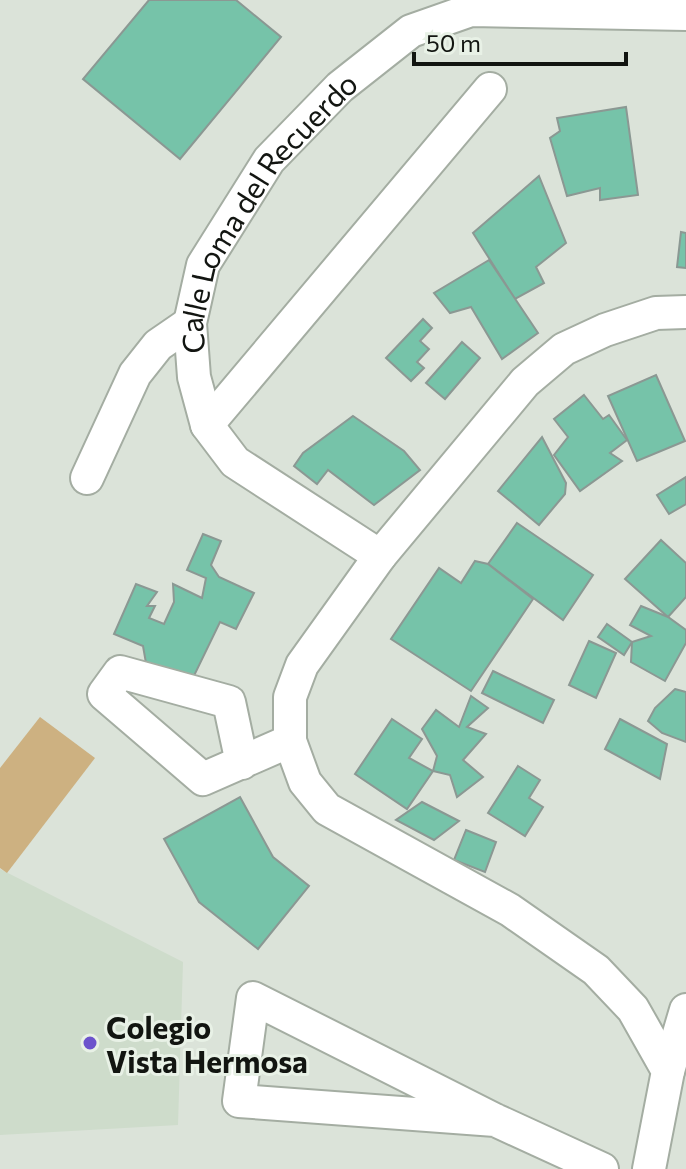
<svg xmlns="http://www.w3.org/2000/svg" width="686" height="1169" viewBox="0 0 686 1169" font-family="Commissioner,sans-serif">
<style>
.built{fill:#cedccb}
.park{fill:#cdb181}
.building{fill:#76c3a9;stroke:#8b9893;stroke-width:2}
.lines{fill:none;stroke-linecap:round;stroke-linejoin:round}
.minor-casing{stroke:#a4ada2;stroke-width:36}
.minor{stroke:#fff;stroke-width:32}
.poi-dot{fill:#6c53cc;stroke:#e8f1e6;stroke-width:3}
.labels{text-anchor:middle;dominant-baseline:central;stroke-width:6;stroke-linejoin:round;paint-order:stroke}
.street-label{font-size:30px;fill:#121511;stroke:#e8f1e6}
.poi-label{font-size:30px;font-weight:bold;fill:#121511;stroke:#e8f1e6;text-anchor:start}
</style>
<rect width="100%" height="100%" fill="#dbe3d9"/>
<path class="built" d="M0,869L183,962L178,1125L0,1135Z"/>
<path class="park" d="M40,717L95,758L7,873L0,868V768Z"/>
<g class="building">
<path d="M149,0H236L281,37L180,159L83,79Z"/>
<path d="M626,107L638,195L600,200V188L567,196L550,138L560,131L557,118Z"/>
<path d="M539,176L566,243L536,267L544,283L515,299L473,233Z"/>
<path d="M681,232L686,233V268L677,267Z"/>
<path d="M489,260L538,333L502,359L471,307L450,313L434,293Z"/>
<path d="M423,319L432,328L420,341L429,349L417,362L424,368L411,381L386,358Z"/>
<path d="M462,342L480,358L445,399L426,383Z"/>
<path d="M656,375L685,441L637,461L608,396Z"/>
<path d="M584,395L603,419L609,415L627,440L610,453L622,461L580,491L554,455L568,437L554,419Z"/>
<path d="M353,416L404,451L420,470L374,505L328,470L317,484L294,466L303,453Z"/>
<path d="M542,437L566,483L565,494L539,525L498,491Z"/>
<path d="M686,477V504L669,514L657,495Z"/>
<path d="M517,523L593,575L563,620L488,564Z"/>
<path d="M203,534L221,541L211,565L219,577L254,593L236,629L220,622L190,684L146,663L143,646L114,634L136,584L157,592L147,606H155L149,618L164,624L174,602L173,584L202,598L206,578L187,570Z"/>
<path d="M661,540L686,563V597L668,617L625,579Z"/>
<path d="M475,561L488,564L533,599L471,691L391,639L439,568L461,583Z"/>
<path d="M641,606L668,617L686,630V643L665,681L631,662L632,642L651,636L630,625Z"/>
<path d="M607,624L632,642L624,655L598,637Z"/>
<path d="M589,641L616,653L596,698L569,685Z"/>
<path d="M493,671L554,700L543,723L482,693Z"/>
<path d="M675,689L686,692V742L662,733L648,721L655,708Z"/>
<path d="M471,696L488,708L467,727L486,734L463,760L483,777L457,797L450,775L433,771L437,756L422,729L436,710L459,727Z"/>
<path d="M392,719L422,739L409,758L433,771L407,809L355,774Z"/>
<path d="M620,719L667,744L660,779L605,749Z"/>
<path d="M518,766L540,780L529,798L543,807L525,836L488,813Z"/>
<path d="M240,797L273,857L309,886L258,949L199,902L164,839Z"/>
<path d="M422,802L459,821L434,840L396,820Z"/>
<path d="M466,830L496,842L485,872L454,860Z"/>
</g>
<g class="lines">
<defs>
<g id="minor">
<path d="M207,425L490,89"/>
<path d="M87,478L135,374L158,345L190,323"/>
<path id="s1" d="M380,556L235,462L207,425L194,377L190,323L203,265L269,160L340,87L411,31L471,10L686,14"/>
<path d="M242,763L229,702L120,672L104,694L203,779L290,741"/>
<path d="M668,1071L686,1010"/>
<path d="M495,1120L239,1101L253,998L495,1120L602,1169"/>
<path d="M649,1169L668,1071L633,1009L596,970L510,910L327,809L305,782L290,741V697L302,665L380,556L525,382L564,349L605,330L656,313L686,312"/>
</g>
</defs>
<use href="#minor" class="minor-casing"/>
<use href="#minor" class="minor"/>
</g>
<circle class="poi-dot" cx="90" cy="1043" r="8"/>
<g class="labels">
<g class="street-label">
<text stroke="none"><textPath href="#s1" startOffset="458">Calle Loma del Recuerdo</textPath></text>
</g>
<g class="poi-label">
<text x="106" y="1026">Colegio<tspan x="106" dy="34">Vista Hermosa</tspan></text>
</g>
</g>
<path d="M414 52v12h212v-12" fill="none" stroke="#121511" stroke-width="4"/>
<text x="426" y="52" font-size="24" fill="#121511" stroke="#e8f1e6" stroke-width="6" paint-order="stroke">50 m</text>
</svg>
